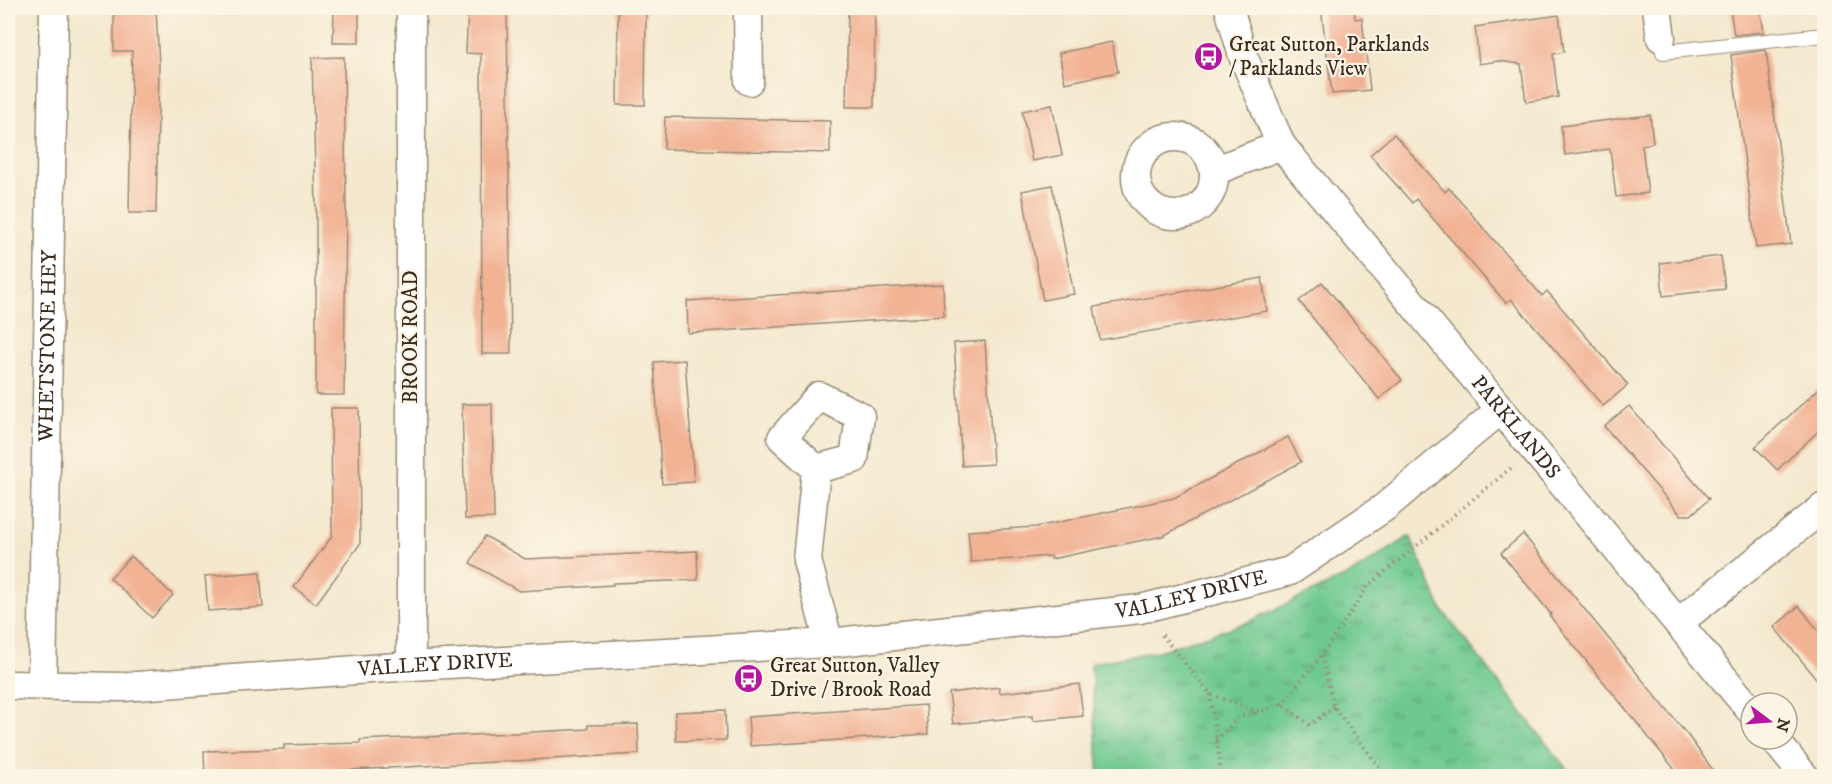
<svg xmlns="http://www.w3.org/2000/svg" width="1832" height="784" viewBox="0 0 1832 784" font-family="'IM FELL DW Pica',serif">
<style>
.grass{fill:url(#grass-tufts);stroke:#547a57;stroke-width:1.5}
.building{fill:#f2b294}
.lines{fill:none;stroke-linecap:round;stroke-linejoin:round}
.lane-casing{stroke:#988a76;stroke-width:16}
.street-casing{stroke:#988a76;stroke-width:31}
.path{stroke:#988a76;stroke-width:4;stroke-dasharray:1.5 4.5;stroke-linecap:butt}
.lane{stroke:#fff;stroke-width:14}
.street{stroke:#fff;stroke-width:28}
.labels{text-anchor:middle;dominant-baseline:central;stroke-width:4.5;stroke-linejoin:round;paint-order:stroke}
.poi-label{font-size:21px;fill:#3b2a1e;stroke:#fcf5e5;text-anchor:start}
.street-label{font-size:21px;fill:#3b2a1e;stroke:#fcf5e5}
</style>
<defs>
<pattern id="grass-tufts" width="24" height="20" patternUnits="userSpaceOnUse" patternTransform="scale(1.5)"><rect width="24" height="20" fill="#6ec990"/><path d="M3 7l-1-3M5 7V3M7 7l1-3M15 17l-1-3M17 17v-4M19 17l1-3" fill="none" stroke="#5ca375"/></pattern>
</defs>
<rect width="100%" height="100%" fill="#fcf5e5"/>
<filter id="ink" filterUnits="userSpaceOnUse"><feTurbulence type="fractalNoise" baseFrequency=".0167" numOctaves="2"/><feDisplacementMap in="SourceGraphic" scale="12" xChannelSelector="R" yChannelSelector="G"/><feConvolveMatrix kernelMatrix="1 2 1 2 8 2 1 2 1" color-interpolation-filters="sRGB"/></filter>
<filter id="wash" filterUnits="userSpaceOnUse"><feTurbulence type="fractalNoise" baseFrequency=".008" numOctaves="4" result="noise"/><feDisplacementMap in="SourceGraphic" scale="24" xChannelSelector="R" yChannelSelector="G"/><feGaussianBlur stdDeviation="1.35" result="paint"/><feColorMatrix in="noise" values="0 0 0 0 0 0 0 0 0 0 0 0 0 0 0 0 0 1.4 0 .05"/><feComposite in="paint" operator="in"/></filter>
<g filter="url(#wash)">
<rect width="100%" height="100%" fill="#f4e9cf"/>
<path class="grass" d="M1410,536L1442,610L1572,776H1099L1091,663L1159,651L1246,623L1351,574Z"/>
<g id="blocks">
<g class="building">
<path d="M114,8H156L159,66L156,213H129L132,51H114Z"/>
<path d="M334,8H359V43H333Z"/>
<path d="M468,8H507L511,354H482L481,54L466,53Z"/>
<path d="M618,8H646L645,105H617Z"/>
<path d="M848,8H875L874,107H846Z"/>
<path d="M1321,8H1354L1355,19L1362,18L1370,90L1332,94Z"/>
<path d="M1730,8H1760L1764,32L1734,35Z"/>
<path d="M1559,15L1564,52L1553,54L1558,97L1526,102L1521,64L1498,61L1479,64L1475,27Z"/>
<path d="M1112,42L1118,72L1065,83L1059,53Z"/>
<path d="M1766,50L1791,244L1756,248L1731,55Z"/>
<path d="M344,57L346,206L344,395H316V206L312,58Z"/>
<path d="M1052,105L1062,155L1032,161L1022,111Z"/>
<path d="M1650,115L1653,143L1642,145L1648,193L1616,197L1610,149L1565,155L1561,126Z"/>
<path d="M665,117L830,121V153L664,149Z"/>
<path d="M1394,134L1445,192L1449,188L1542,296L1547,291L1628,385L1603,406L1511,299L1506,303L1416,199L1412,203L1370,155Z"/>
<path d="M1052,185L1074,294L1043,300L1022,191Z"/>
<path d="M1721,256L1725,289L1663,296L1660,263Z"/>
<path d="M1262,278L1267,311L1100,340L1094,307Z"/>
<path d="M1322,282L1402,380L1379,399L1299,301Z"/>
<path d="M943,284L944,316L688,333L687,301Z"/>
<path d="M985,341L993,464L962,466L954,343Z"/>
<path d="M685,360L694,482L662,484L654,362Z"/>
<path d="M1824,384V426L1777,470L1755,447Z"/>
<path d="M462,404H492L494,518L465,519Z"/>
<path d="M1629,406L1709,499L1691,515H1681L1604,426Z"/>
<path d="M331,408H359L360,544L316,604L294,587L332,536Z"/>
<path d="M1288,437L1301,462L1163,536L1051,559V556L971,562L968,531L1036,527L1174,498Z"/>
<path d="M1523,534L1689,737L1718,777H1681L1549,615L1551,614L1501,553Z"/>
<path d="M485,536L525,559L697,551L698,580L613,583V585L519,591L470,563Z"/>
<path d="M131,556L173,595L152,618L110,578Z"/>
<path d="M260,572L263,607L208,611L205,576Z"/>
<path d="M1799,606L1824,638V688L1774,627Z"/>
<path d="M1079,684L1083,716L1033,721L1032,716L953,724L949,693L999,687L1000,693Z"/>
<path d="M926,705L928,734L750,746L748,717Z"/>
<path d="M725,710L726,740L676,741L675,712Z"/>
<path d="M638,724L639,754L334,771V773L205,777L204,751L284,749V745L360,743V740L514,733L588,729V725Z"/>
</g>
</g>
</g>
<g filter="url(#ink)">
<use href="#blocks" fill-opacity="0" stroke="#988a76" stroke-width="1.5"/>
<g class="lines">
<defs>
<path id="lane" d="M1661,38L1663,52L1824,35"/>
<g id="street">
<path d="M411,8V666"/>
<path d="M748,8L749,81"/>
<path id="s1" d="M1229,8L1243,56L1281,145L1751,711"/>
<path d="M1657,8L1661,38"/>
<circle cx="1175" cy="176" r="39"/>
<path d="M1214,171L1281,145"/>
<path d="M816,469L854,459L860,416L819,396L782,438L816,469L807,560L829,643"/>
<path d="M1679,622L1824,507"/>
<path id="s2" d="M42,684L54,8"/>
<path id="s3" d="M8,685L123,687L411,666L829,643L1140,609L1290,571L1385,507L1500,410"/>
<path d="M1774,739L1804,776"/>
</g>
</defs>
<use href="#lane" class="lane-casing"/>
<use href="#street" class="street-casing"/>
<g class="path">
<path d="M1162,635L1210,694L1259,712L1282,704L1310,725L1334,707"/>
<path d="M1322,656L1334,707L1386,776"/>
<path d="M1210,694L1221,771L1219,776"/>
<path d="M1282,704L1322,655L1368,586L1511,468"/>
<path d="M1216,740L1239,717L1258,712"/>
</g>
<use href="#lane" class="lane"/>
<use href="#street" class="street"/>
</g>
</g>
<defs>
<symbol id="bus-disc" viewBox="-11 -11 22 22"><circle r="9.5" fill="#b5179e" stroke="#fcf5e5"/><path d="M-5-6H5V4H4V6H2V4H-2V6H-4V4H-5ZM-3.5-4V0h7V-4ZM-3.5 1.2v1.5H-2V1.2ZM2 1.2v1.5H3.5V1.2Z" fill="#fff"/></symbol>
</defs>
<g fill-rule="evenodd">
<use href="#bus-disc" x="1192" y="40" width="33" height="33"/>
<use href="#bus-disc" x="732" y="662" width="33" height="33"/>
</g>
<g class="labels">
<g class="poi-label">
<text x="1229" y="45">Great Sutton, Parklands<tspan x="1229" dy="24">/ Parklands View</tspan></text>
<text x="770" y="666">Great Sutton, Valley<tspan x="770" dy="24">Drive / Brook Road</tspan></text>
</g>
<g class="street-label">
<text transform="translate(411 337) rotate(-90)">BROOK ROAD</text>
<text stroke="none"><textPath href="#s2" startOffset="338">WHETSTONE HEY</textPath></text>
<text stroke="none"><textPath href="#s1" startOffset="514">PARKLANDS</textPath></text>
<text stroke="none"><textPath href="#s3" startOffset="1188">VALLEY DRIVE</textPath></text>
<text stroke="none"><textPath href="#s3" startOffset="428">VALLEY DRIVE</textPath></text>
</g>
</g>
<rect width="1832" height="784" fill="none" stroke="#fcf5e5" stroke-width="30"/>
<g transform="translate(1769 721) rotate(106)"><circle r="28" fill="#fcf5e5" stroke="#afa495" stroke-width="1.5"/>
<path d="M0-4.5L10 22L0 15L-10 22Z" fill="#b5179e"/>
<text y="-9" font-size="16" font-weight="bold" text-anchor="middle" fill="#3b2a1e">N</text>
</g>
</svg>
